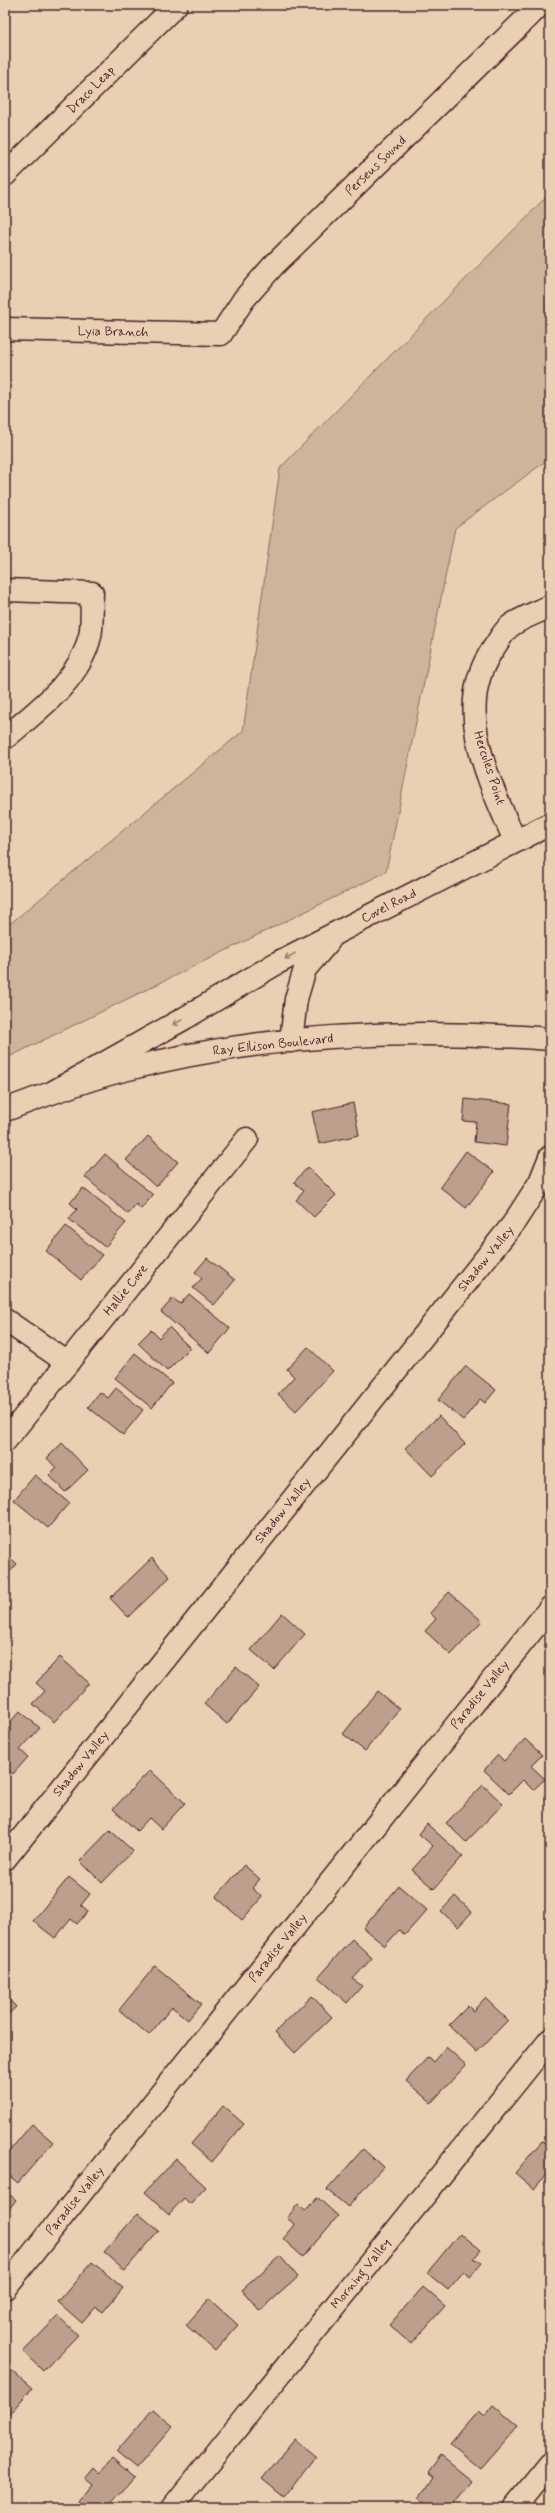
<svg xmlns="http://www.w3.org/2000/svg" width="555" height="2513" viewBox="0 0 555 2513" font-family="Mynerve,sans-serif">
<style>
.green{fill:#cfb49c;stroke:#8c6a64}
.building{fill:#bd9f8d;stroke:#4a1f2b}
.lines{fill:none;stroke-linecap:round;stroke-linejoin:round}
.minor-casing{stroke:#4a1f2b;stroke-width:25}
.tertiary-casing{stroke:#4a1f2b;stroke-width:25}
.minor{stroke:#ead0b2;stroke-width:22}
.tertiary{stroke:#ead0b2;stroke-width:22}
.oneway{stroke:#9a786e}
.labels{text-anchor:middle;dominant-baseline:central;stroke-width:3;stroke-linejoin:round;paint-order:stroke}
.street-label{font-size:13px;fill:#4a1f2b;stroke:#ead0b2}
</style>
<rect width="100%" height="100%" fill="#ead0b2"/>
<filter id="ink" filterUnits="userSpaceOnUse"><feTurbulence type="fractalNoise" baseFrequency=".025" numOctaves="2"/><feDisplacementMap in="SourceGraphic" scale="8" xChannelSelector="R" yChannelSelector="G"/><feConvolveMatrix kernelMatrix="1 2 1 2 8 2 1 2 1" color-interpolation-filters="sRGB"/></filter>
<g filter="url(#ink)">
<path class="green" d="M550,193V458L455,528L386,872L5,1059V928L243,731L280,468Z"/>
<g class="building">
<path d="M465,1099L511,1104L506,1146L474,1142L476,1122L463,1121Z"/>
<path d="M353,1103L359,1135L319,1144L312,1112Z"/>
<path d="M148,1136L178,1162L156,1187L126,1160Z"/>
<path d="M466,1151L494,1172L466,1208L440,1187Z"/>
<path d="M105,1154L153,1195L141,1209L136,1204L128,1214L85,1177Z"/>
<path d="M308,1167L336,1195L314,1217L296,1200L304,1191L294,1182Z"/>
<path d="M83,1188L126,1223L105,1247L69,1219L77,1209L70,1203Z"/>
<path d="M66,1226L102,1255L81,1280L46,1251Z"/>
<path d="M207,1258L235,1280L214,1305L193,1288L202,1278L195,1272Z"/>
<path d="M189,1294L230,1328L209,1353L161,1312L173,1298L180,1304Z"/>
<path d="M169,1327L190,1348L167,1371L138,1343L151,1330L159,1338Z"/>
<path d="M308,1347L333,1371L296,1411L278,1394L294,1377L287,1369Z"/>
<path d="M135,1353L172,1383L152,1408L115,1378Z"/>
<path d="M466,1366L496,1390L485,1403L480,1399L463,1420L438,1400Z"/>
<path d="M116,1388L143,1410L123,1435L88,1407L100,1392L108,1398Z"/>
<path d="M439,1416L465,1444L432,1476L405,1448Z"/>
<path d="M62,1443L88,1470L65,1492L49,1475L56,1468L47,1458Z"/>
<path d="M35,1475L69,1503L48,1528L14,1500Z"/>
<path d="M5,1552L17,1564L5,1577Z"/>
<path d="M152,1558L170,1577L128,1617L110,1598Z"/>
<path d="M449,1592L482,1621L451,1655L425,1631L436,1619L430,1613Z"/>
<path d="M282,1613L305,1634L274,1670L251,1650Z"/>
<path d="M60,1657L89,1683L54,1722L33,1704L45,1691L36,1683Z"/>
<path d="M236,1667L259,1687L227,1724L204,1704Z"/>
<path d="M377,1691L399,1709L365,1751L343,1734Z"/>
<path d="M20,1711L40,1728L20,1750L28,1757L13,1774L5,1767V1728Z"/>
<path d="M525,1739L542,1755L531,1766L545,1779L533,1790L523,1780L509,1794L484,1770L498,1755L504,1761Z"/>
<path d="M150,1770L185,1803L161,1829L149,1818L137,1831L113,1809Z"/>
<path d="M483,1785L503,1804L466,1842L446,1823Z"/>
<path d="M427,1824L463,1856L434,1889L412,1870L433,1846L419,1834Z"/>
<path d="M110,1830L133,1851L102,1883L80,1861Z"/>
<path d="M244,1865L260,1879L252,1888L262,1897L242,1920L216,1897Z"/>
<path d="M69,1877L90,1894L81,1905L88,1911L77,1924L71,1919L55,1938L33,1921Z"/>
<path d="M399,1886L427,1910L405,1935L399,1930L385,1946L363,1928Z"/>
<path d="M455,1896L472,1912L458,1927L441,1911Z"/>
<path d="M352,1939L372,1958L353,1979L362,1986L347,2003L318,1977Z"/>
<path d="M155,1966L201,2004L188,2020L172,2007L149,2035L119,2010Z"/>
<path d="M5,1995L16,2007L5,2017Z"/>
<path d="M312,1996L332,2017L295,2053L275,2032Z"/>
<path d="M485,1998L508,2020L477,2052L449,2025L468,2006L473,2011Z"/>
<path d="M446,2047L466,2065L431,2103L406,2081L428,2057L433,2062Z"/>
<path d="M223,2106L244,2124L212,2162L191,2144Z"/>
<path d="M32,2124L53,2142L18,2183L5,2172V2156Z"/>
<path d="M542,2141L550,2148V2170L534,2189L515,2173Z"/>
<path d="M363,2149L383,2167L348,2207L327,2190Z"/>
<path d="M176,2159L206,2187L190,2204L184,2198L169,2214L145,2192Z"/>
<path d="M5,2191L16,2200L5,2214Z"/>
<path d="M317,2197L338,2216L303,2257L283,2239L295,2225L287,2218L298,2204L305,2211Z"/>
<path d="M138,2213L159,2231L125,2270L104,2252Z"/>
<path d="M460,2233L481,2250L474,2258L482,2263L470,2277L464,2271L448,2290L427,2273Z"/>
<path d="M280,2256L298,2277L260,2311L242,2290Z"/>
<path d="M92,2262L123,2288L103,2312L96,2307L82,2323L58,2302Z"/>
<path d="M423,2287L445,2306L411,2344L389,2325Z"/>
<path d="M209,2299L238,2325L215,2351L186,2325Z"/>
<path d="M58,2316L78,2335L43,2371L23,2352Z"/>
<path d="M9,2368L32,2388L5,2419V2372Z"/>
<path d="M493,2405L518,2426L480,2469L450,2444L478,2411L484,2416Z"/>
<path d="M153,2409L173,2426L136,2469L116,2452Z"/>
<path d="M295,2439L316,2457L284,2497L262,2479Z"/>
<path d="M441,2456L472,2481L450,2508H430L418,2498L434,2478L428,2473Z"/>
<path d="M112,2459L134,2478L107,2508H85L77,2502L92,2484L85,2478L94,2467L100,2473Z"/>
</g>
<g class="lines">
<defs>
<g id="minor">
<path d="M5,175L176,5"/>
<path d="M5,329L221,334L244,299L273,266L540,5"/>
<path d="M5,590L92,593C91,606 93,623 90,636C80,680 38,710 5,738"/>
<path d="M515,841C490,782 451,709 493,649C498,642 503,632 509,627C520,618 537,613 550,606"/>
<path d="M5,1320L68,1363"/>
<path d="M5,1441L247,1139"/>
<path d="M5,1859L513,1224L540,1182L550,1157"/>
<path d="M5,2288L550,1608"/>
<path d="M172,2508L550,2040"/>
<path d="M514,2508L550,2464"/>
</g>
<g id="tertiary">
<path d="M291,1041L296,999L305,969L329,941"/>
<path d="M55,1091L185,1018L277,963L550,824"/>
<path d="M5,1110C43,1096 81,1081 120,1071C259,1034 407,1028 550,1039"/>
</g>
</defs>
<use href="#minor" class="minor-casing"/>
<use href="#tertiary" class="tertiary-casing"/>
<use href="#minor" class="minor"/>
<use href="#tertiary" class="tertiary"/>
</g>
<defs><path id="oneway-shaft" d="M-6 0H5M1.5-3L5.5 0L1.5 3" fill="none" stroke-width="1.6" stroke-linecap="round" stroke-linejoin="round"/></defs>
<g class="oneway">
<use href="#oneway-shaft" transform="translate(290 956) rotate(152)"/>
<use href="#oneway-shaft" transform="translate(178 1022) rotate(152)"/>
</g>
</g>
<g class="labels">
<g class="street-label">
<text transform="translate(91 90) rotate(-45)">Draco Leap</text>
<text transform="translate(376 166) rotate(-44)">Perseus Sound</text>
<text transform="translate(113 332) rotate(1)">Lyia Branch</text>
<text transform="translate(489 768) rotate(72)">Hercules Point</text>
<text transform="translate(389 906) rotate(-27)">Covel Road</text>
<text transform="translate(273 1045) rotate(-6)">Ray Ellison Boulevard</text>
<text transform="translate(486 1259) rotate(-51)">Shadow Valley</text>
<text transform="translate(126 1290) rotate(-51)">Hallie Cove</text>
<text transform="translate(283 1511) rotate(-51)">Shadow Valley</text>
<text transform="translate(480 1695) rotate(-51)">Paradise Valley</text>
<text transform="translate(81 1764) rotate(-51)">Shadow Valley</text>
<text transform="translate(278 1948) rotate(-51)">Paradise Valley</text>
<text transform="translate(75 2201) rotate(-51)">Paradise Valley</text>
<text transform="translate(361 2274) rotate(-51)">Morning Valley</text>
</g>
</g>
<rect width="555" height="2513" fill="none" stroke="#ead0b2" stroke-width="20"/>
<rect x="10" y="10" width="535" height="2493" fill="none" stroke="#4a1f2b" stroke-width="1.5" filter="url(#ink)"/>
</svg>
